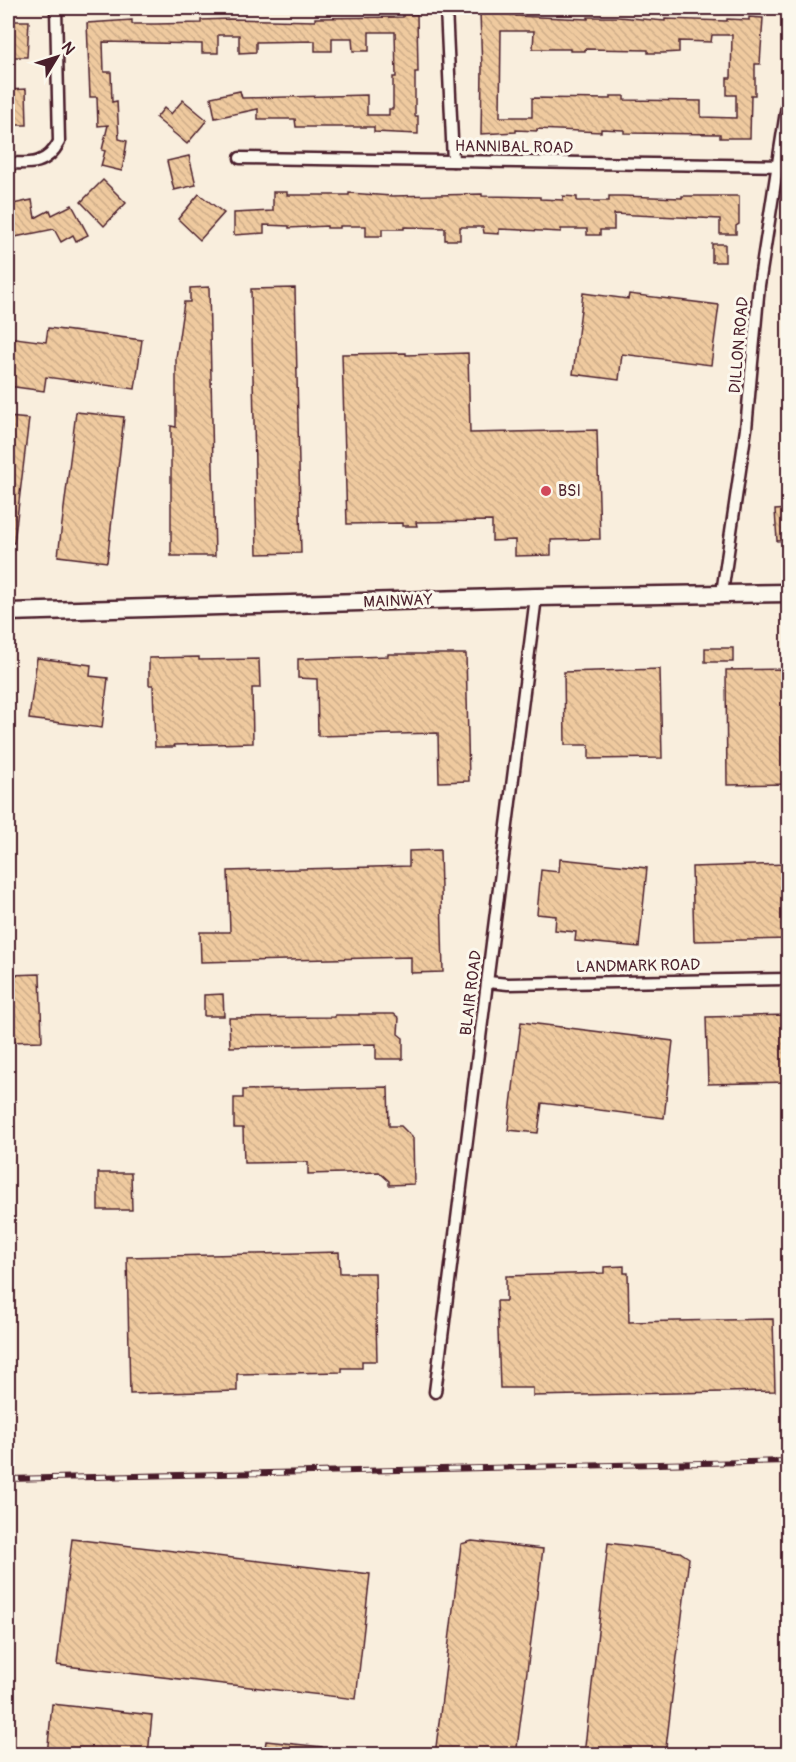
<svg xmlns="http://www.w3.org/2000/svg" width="796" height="1762" viewBox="0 0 796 1762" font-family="Pangolin,sans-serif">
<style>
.building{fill:url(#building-back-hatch);stroke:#4a1f2b;stroke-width:1.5;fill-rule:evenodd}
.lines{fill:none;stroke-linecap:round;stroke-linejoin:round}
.street-casing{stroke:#4a1f2b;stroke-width:15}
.secondary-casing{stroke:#4a1f2b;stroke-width:21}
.street{stroke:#fbf7ec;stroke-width:10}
.secondary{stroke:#fbf7ec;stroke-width:16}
.rail-casing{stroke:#4a1f2b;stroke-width:6}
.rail{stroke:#fbf7ec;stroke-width:4;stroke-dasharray:11;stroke-linecap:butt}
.poi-dot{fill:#d1495b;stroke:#fbf7ec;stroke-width:2}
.labels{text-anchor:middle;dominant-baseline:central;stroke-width:6;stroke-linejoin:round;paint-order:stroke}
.street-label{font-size:16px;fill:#4a1f2b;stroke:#fbf7ec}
.poi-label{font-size:16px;fill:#4a1f2b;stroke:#fbf7ec;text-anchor:start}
</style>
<defs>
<pattern id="building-back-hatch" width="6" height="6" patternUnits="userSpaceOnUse" patternTransform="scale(1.5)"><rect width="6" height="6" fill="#efca9f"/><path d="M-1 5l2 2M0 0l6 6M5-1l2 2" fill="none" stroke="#cead89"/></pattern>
</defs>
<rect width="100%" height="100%" fill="#f9eedd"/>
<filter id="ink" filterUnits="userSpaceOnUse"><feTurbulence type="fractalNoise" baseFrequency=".0167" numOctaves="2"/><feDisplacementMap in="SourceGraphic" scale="12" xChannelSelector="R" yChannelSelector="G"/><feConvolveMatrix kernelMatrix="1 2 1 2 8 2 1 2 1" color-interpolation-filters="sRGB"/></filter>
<g filter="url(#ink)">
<g class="building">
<path d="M480,13L516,15V16L588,19V17H618L665,21V19L727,21V19L749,20V17L763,18L760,64H755V95H751L750,138H720V134L624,133V130L601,129V132L537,129V131L516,130V132L481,134L482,69ZM501,31H534L533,49H570V51H585V49L648,50V53H663L679,52V41L711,42L712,35H732L731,78H727V95H736V118L701,117V101L624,100V96H611V99L532,98V117H500Z"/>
<path d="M403,14H417L418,72H415V116H418V134L374,132V127H296L295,119H258V109L215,118L211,97L240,91L242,98L367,95V115H389V109H393V77H396L395,32H369V51H353L352,38H332V51H315V41L256,42V52L239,53V35H218V53H202V44L103,42L104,72H111L112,102L117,101L119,139L127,141L122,171L101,166L105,151L102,150L108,125L98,126L97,97H90L87,23L132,20V24H156L201,23V20L230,19L315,21V18L403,17Z"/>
<path d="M11,21H29L27,57H11Z"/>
<path d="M26,89L27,125H8V90Z"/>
<path d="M183,100L207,120L187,144L156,118L164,108L171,114Z"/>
<path d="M189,156L196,185L174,190L167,161Z"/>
<path d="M103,180L126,203L104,226L81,202Z"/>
<path d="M273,192H287V195H349V193L392,196L482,194V196L540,197V199L563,200V196L577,197V201H609V196H622L682,198V196H739V224L736,226V234H720V219L614,214V230H600V235H587V229H561V232L499,229V234L484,233L483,227H460V240H445V228L404,227V229H382V236H366V226H340V228H327V226L289,228V226L264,225V233L234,235V213L273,211Z"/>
<path d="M199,194L224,213L200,240L178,219Z"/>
<path d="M32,200L35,218L50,210L52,215L72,205L88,235L76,241L73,235L61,242L54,229L10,238L8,205Z"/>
<rect x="712" y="244" width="13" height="18"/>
<path d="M209,287L215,556H171V426L176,427V358L184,302H190V288Z"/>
<path d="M295,288L301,553L257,554L251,289Z"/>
<path d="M583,293L628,299L629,294L719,305L711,365L622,354L619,380L573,374Z"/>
<path d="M48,328L142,340L135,389L46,377L44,391L8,386V337L46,342Z"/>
<path d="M406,353V355L468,353L470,433L597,430L600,539L551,540V555L515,556V540L492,541V521L416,522L417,526H402V523L347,524L342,354Z"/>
<path d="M76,412L124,417L107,562L58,556Z"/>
<path d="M8,417L29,419L14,543H8Z"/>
<path d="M789,509V540L777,541L775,510Z"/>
<rect x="705" y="648" width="28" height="14"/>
<path d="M388,654H466L469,781L439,782L438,733L318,736L317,679L298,678V659L388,656Z"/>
<path d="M199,657V660L259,659L260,688H252L253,743L174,745L175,747H155L153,685H149V658Z"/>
<path d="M37,658L91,665L90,676L108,678L102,728L29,719Z"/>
<path d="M660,669L662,758L589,759V745H565L564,672Z"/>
<path d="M789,669V784L727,785L726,670Z"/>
<path d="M440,850L443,972L411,973V957L201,962L200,932H230L228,871L409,866V851Z"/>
<path d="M560,859L647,868L639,947L575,941L576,932L555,930L556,916L537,914L541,870L559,872Z"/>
<path d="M788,864L789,939L694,941L692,867Z"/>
<path d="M40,974L42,1041L8,1042V975Z"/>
<path d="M223,994L224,1016H204V995Z"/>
<path d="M359,1014H394L399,1018L398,1034L403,1038V1059H376V1044L230,1047L229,1018L335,1017V1015H359Z"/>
<path d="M789,1015V1082L708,1084L706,1017Z"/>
<path d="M521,1022L673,1041L664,1118L542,1103L538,1133L508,1130Z"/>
<path d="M388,1087L389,1126H401L413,1138L414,1184L389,1185V1181L379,1172L308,1174V1162L244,1163L243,1128H234V1098H243V1090Z"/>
<path d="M98,1173H131L132,1210H98Z"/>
<path d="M339,1252L340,1273H375L377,1361H362V1368H342V1372L237,1374V1391L130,1394L127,1257Z"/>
<path d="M624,1266V1273H628L629,1322L773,1319L775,1391L533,1396V1388H500L497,1301H506V1276L604,1273V1267Z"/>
<path d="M72,1539L370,1574L356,1699L57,1665Z"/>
<path d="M472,1541L543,1549L516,1755H435L461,1544Z"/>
<path d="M608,1543L680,1552L689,1558L665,1755H584Z"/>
<path d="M52,1704L152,1715L148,1755H47Z"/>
<path d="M266,1741L322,1747V1755H264Z"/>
</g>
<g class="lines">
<defs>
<g id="street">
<path d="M446,8L453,161"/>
<path d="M240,158L788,166"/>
<path d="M8,163C31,164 47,165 59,142L56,8"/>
<path d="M722,593L746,429L759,285L788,99"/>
<path d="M488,982L508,984L788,979"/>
<path d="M435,1392L536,597"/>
</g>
<path id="secondary" d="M8,612L536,597L788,593"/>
</defs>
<use href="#street" class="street-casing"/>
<use href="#secondary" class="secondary-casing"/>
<use href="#street" class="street"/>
<use href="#secondary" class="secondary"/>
<defs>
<path id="rail" d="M8,1479L788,1461"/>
</defs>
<use href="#rail" class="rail-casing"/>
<use href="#rail" class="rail"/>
</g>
</g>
<circle class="poi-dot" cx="546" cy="491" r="6"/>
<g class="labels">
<g class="street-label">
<text transform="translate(514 147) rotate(1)">HANNIBAL ROAD</text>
<text transform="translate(739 345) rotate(-85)">DILLON ROAD</text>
<text transform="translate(398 601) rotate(-2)">MAINWAY</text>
<text transform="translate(638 966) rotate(-1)">LANDMARK ROAD</text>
<text transform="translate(471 993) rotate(-83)">BLAIR ROAD</text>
</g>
<g class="poi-label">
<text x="558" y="491">BSI</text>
</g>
</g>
<rect width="796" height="1762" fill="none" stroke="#fbf7ec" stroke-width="30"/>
<rect x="15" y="15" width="766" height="1732" fill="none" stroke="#4a1f2b" stroke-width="2" filter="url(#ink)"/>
<g transform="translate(57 57) rotate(52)" stroke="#fbf7ec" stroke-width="4.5" paint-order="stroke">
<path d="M0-4.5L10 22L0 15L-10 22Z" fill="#4a1f2b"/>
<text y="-9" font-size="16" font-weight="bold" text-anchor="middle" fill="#4a1f2b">N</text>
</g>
</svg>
